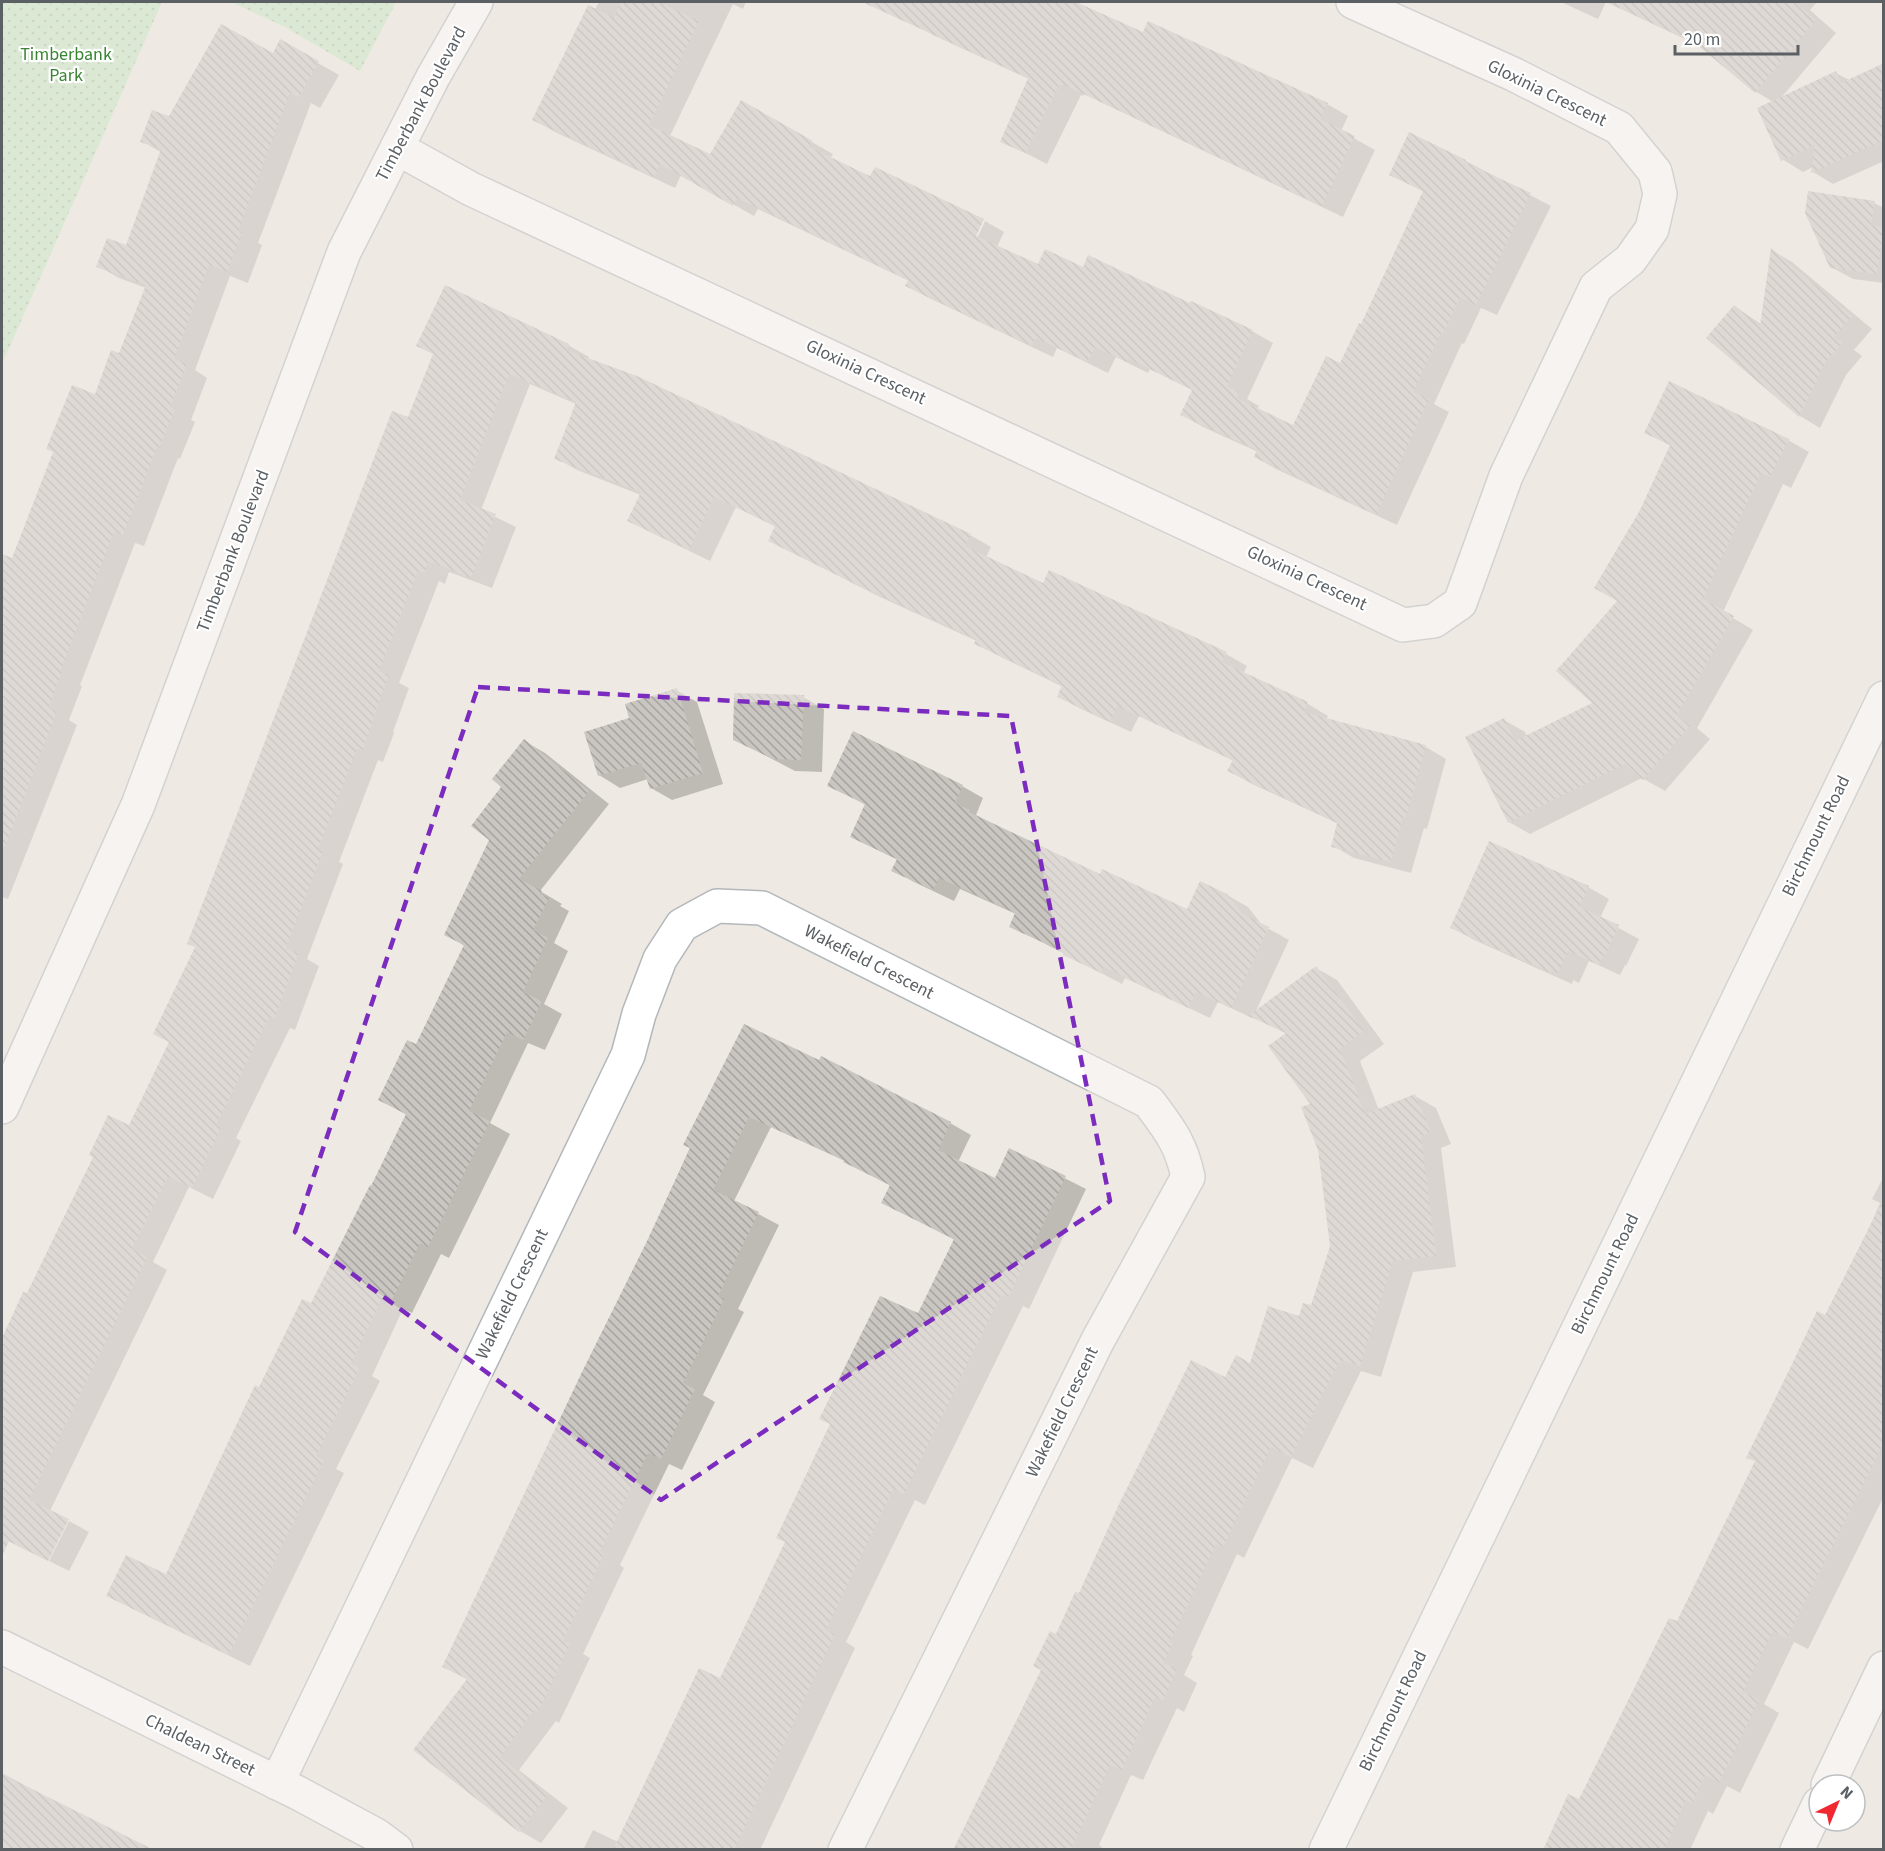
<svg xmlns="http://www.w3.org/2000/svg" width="1885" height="1851" viewBox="0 0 1885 1851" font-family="'Source Sans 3',sans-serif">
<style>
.park{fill:url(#park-dots)}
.shadow{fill:#0003}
.building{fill:url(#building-back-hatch)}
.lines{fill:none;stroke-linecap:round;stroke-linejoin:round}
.minor-casing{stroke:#b3b7bb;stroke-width:36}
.secondary-casing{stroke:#b4b9be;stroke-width:36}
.minor{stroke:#fff;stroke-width:33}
.secondary{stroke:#fff;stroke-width:33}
.marked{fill:none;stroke:#7b2cbf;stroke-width:4.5;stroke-dasharray:12 8;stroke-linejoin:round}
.labels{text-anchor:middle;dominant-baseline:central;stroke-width:4.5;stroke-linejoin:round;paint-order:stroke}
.park-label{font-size:18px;fill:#388531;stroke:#fff}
.street-label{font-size:18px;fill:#5b6064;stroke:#fff}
</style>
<defs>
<pattern id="park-dots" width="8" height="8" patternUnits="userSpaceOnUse" patternTransform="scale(1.5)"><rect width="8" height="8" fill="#c3e7be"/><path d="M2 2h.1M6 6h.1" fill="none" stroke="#a1bf9e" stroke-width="1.8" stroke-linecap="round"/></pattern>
<pattern id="building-back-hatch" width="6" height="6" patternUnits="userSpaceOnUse" patternTransform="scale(1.5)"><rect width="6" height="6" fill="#c9c5c0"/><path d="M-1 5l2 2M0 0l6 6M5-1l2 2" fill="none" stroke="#a6a3a0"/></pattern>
</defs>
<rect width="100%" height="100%" fill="#eeeae3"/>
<g class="park">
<path d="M2,2H162L2,364Z"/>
<path d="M231,2H396L360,71L285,27Z"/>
</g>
<g class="shadow">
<path d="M599,2H746L743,9L733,4L670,136L711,155L741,102L833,154L830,159L975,243L985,221L1004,232L997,247L1039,266L1084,269L1191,305L1192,303L1252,331L1273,343L1247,399L1259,406L1257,410L1294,427L1341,365L1362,326L1424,192L1391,174L1410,134L1466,161L1551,206L1497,315L1481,308L1464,344L1462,343L1434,404L1449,412L1397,525L1276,469L1255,457L1258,452L1203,427L1182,415L1193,390L1150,369L1148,373L1116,357L1108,373L1057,348L1053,357L927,297L907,286L909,281L758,209L754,216L681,175L675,188L555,132L534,120Z"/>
<path d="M910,2H1043L1050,5L1052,2H1072L1143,34L1327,104L1348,116L1341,131L1375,150L1343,217L1084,94L1083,96L1081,95L1047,164L1002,141L1029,79L935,36L914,24L921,8Z"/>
<path d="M1561,2H1817L1810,10L1836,33L1781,98L1836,73L1849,80L1884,65V161L1833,184L1813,172V167L1803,172L1782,159L1773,102L1755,91L1702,47L1606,2L1598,19Z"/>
<path d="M281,42L339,75L320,108L311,103L258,243L262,245L248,283L230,276L195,370L207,378L191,420L195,422L180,459L178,458L144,546L135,543L80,685L82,686L69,720L77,725L8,899L2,897V592L54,452L96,396L120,355L146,288L119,278L98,266L127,247L162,153L142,141L169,118L273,55Z"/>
<path d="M1874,203L1884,208V283L1853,279L1831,267Z"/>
<path d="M1773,251L1792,262L1872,329L1854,350L1862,356L1846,375L1820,428L1800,416L1708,338L1735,307L1761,324Z"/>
<path d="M568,345L589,357L588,359L970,535L991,547L986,557L1044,585L1050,572L1226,654L1247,666L1243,674L1308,704L1328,716L1326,720L1426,747L1446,759L1427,829L1424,828L1411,873L1354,858L1333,846L1339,824L1250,783L1229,771L1234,761L1139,716L1131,732L1079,708L1059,696L1063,687L997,655L976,643L977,641L882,598L770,541L776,527L736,507L710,561L650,532L629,520L641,495L577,470L556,458L576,404L530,384L481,510L516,527L492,588L449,572L445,584L439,581L399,683L409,688L393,732L394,733L383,762L378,760L339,862L343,864L307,959L319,966L295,1030L290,1028L236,1138L241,1141L213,1199L189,1187L153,1262L167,1270L50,1511L46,1560L2,1538V1341L24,1294L27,1295L129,1127L171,1042L196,948L409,419Z"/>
<path d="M1646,432L1788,440L1809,452L1791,488L1783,484L1723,612L1753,630L1697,728L1710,739L1665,791L1642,778L1530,834L1509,822L1504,720L1525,732L1527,737L1594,703L1641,511L1671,446Z"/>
<path d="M676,690L697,702L723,784L672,800L651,788L648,779L620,788L599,775L630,719Z"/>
<path d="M803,697L824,709L822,772L795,771L734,739Z"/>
<path d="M524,741L545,753L609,804L540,891L562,904L560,906L569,911L554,943L568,951L544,1004L562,1014L545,1050L528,1043L490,1123L510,1134L449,1258L441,1254L412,1313L403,1309L372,1376L380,1381L336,1469L344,1473L250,1666L129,1607L108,1595L167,1576L259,1389L312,1305L372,1188L407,1115L380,1100L417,1046L465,946L446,935L491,840L504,787Z"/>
<path d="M829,785L962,786L983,798L976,815L990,823L1101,875L1188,911L1227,895L1248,907L1262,925L1289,940L1255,1013L1316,968L1337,980L1384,1044L1360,1061L1379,1110L1415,1096L1436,1108L1451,1144L1441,1148L1456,1267L1413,1272L1381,1377L1361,1371L1313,1468L1292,1458L1244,1558L1237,1554L1191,1655L1193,1656L1184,1675L1197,1683L1184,1712L1177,1708L1143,1780L1131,1775L1099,1845L1102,1847L1101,1850H955L1042,1670L1056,1636L1079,1595L1226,1379L1251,1365L1312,1307L1331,1246L1313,1104L1287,1034L1253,1017L1252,1018L1218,1002L1210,1018L1125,978L1122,984L1011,926L1016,914L960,889L954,901L914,882L893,870L898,860L851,837L866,805Z"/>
<path d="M1588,887L1609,899L1600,918L1639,939L1626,966L1625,965L1620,975L1589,961L1579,983L1573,980L1572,984L1472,939L1452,927Z"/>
<path d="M744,1026L950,1123L971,1135L958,1162L995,1180L1009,1150L1086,1189L1029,1309L1023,1306L925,1505L915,1500L846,1642L855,1648L760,1850H583L593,1830L618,1842L721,1680L918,1315L955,1240L883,1203L891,1186L845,1161L771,1127L734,1201L779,1225L738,1309L744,1312L703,1395L715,1402L682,1470L669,1464L620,1565L624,1568L583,1654L590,1658L559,1723L556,1721L519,1770L568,1808L541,1843L520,1831L415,1749L468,1680L444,1666L648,1242Z"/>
<path d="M1884,1176V1496L1808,1649L1794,1642L1764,1704L1779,1713L1740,1793L1727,1786L1713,1814L1708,1811L1690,1850H1544L1580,1801L1678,1623L1862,1245L1880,1203L1872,1199Z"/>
<path d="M69,1521L89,1532L69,1571L49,1561Z"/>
<path d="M2,1773L54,1801L7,1850L2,1847Z"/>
</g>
<g class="building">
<path d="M621,2H658L699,21L649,125L710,154L741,100L813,141L809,147L870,176L875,167L984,219L976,236L1038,264L1045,249L1083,267L1088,255L1190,303L1191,301L1253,330L1227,386L1239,392L1237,398L1293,425L1326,356L1340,363L1359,323L1361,324L1423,191L1389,175L1409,132L1466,160L1465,162L1531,193L1476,305L1460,297L1443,334L1441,333L1413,392L1429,399L1376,515L1254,457L1257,450L1180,415L1192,390L1129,359L1127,362L1095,347L1087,362L1036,338L1032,346L905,286L908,280L737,198L733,206L660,164L654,177L532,120L588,5L614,18Z"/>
<path d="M862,2H1076L1143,32L1148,21L1328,103L1320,119L1355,136L1322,206L1062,84V86L1059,85L1025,153L1000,142L1028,78Z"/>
<path d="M1606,2H1795L1816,20L1755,93L1695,43Z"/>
<path d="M221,24L273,53L280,39L319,61L299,97L290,92L238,231L242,232L227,272L209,265L174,359L187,364L170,407L175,409L159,448L157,447L123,535L114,532L60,672H62L48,708L57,711L5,847L2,846V554L12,558L53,452L46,449L72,385L95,394L111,350L119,353L146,285L96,267L107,238L126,245L161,149L140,142L152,110L169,116Z"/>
<path d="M1884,63V140L1811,173L1815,145L1781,161L1757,108L1836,71L1841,83Z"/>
<path d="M1808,191L1875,201L1871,225L1884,227L1877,274L1830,268L1805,213Z"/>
<path d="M1771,248L1852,316L1834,337L1842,343L1825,363L1799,417L1706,338L1734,305L1760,326Z"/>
<path d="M445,285L569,344L566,350L637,376L971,534L965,546L1043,583L1049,570L1227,652L1222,662L1308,702L1304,712L1426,745L1406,818L1403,817L1391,862L1331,847L1337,823L1227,771L1233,760L1117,706L1110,722L1057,697L1062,685L974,644L976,639L859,586L768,541L775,526L714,497L689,550L627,521L641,492L554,459L576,402L509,374L460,500L496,514L471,578L428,561L424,573L418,571L379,671L389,675L373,719H374L362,751L357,749L318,849L323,851L286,948L299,953L274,1019L269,1017L216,1125L221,1128L192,1188L168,1177L132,1249L147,1257L29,1500L69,1519L48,1561L9,1541L2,1556V1338L23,1292L27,1293L93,1157L89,1155L108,1115L129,1125L169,1042L153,1034L195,947L187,944L392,411L408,417L433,354L416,346Z"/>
<path d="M1669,381L1789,439L1770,477L1761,473L1703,599L1734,616L1677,715L1690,726L1643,780L1625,764L1508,823L1465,737L1504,718L1515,741L1592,703L1556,671L1617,601L1594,588L1640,510L1670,445L1644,433Z"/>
<path d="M677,688L703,773L650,789L641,763L598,776L584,732L629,718L625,704Z"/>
<path d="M734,693L804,695L801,760L773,759L733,740Z"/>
<path d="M853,731L963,785L955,803L970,810L969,812L1100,874L1102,869L1187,909L1200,881L1227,894L1243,914L1269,927L1231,1008L1196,992L1188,1008L1104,967L1101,973L1063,955L1064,952L1009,927L1015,913L939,878L933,890L891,871L897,859L850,837L865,804L827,786Z"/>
<path d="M524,739L589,791L519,879L542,891L540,894L549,898L533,930L548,938L523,992L542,1001L523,1040L507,1032L469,1111L490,1121L428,1247L420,1243L391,1302L382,1298L351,1364L360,1368L316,1456L324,1460L229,1655L106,1596L126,1555L166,1574L255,1385L259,1387L302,1299L311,1303L370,1185L371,1186L406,1114L378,1100L407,1040L416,1044L464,945L444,935L489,840L471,826L501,787L492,779Z"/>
<path d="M1489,841L1589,886L1579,907L1619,925L1605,956L1603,955L1599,965L1568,951L1558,973L1552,970L1551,973L1450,928Z"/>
<path d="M1316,966L1364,1031L1340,1049L1365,1114L1415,1094L1431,1132L1421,1136L1436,1256L1393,1261L1360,1366L1340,1360L1291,1457L1271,1447L1223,1547L1216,1544L1170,1642L1173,1643L1163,1663L1177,1669L1163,1701L1155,1697L1122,1770L1110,1765L1071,1850H953L1041,1670L1033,1666L1050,1631L1056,1634L1075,1592L1079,1593L1119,1504L1191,1360L1225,1377L1236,1355L1250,1363L1268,1306L1299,1316L1303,1303L1311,1305L1330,1246L1318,1150L1301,1107L1310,1104L1268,1046L1286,1033L1248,1016Z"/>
<path d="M744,1024L819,1060L821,1056L951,1122L938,1150L995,1178L1009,1148L1066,1176L1008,1298L1001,1295L904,1494L893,1489L826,1630L835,1634L734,1850H613L699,1668L720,1678L785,1542L776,1538L830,1424L819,1419L880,1296L918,1313L954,1239L881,1203L890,1185L843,1162L844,1160L749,1117L713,1190L759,1212L718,1296L724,1299L683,1383L695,1389L661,1459L648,1453L600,1552L604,1554L563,1641L570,1644L538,1712L534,1710L500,1757L548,1795L519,1832L413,1750L467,1679L442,1667L582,1372L647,1241L690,1148L683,1145Z"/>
<path d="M1884,1198V1442L1787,1638L1773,1631L1743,1692L1759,1700L1719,1783L1705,1775L1692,1803L1686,1800L1664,1850H1543L1568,1794L1579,1799L1669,1618L1677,1621L1755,1461L1746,1458L1794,1360L1817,1311L1825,1315Z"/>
<path d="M2,1774L154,1850H2Z"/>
</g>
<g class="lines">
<defs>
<g id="minor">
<path d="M397,148L471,189L1403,625L1434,621L1460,603L1506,476L1596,287L1630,260L1652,229L1660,194L1655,172L1619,128L1513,74L1353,2"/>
<path d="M2,1107L138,805L344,252L433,77L476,2"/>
<path d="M2,1647L298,1793L376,1835L396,1850"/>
<path d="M277,1783L628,1055L639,1014L660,959L682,925L717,906L762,908L1149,1102C1169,1129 1181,1143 1188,1177L1098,1340L845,1850"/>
<path d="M1828,1785L1884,1668"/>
<path d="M1797,1850L1819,1804"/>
</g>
<path id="secondary" d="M1326,1850L1884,698"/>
</defs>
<use href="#minor" class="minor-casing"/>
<use href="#secondary" class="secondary-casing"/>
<use href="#minor" class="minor"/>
<use href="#secondary" class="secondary"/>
</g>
<path d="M0 0H1885V1851H0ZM478,687L1011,716L1110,1201L661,1500L295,1232Z" fill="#eeeae3" fill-opacity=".55" fill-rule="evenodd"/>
<path class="marked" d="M478,687L1011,716L1110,1201L661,1500L295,1232Z"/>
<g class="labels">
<g class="park-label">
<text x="66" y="54">Timberbank<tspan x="66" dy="21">Park</tspan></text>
</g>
<g class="street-label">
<text transform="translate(1547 93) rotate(26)">Gloxinia Crescent</text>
<text transform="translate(421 104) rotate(-62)">Timberbank Boulevard</text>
<text transform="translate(866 372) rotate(25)">Gloxinia Crescent</text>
<text transform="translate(233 551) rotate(-69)">Timberbank Boulevard</text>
<text transform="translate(1307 578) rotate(25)">Gloxinia Crescent</text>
<text transform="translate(1816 836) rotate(-64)">Birchmount Road</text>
<text transform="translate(869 962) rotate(27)">Wakefield Crescent</text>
<text transform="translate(1605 1274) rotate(-64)">Birchmount Road</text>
<text transform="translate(512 1294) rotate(-64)">Wakefield Crescent</text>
<text transform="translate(1062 1412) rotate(-64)">Wakefield Crescent</text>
<text transform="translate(1393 1711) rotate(-64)">Birchmount Road</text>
<text transform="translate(200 1745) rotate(26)">Chaldean Street</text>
</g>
</g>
<rect width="1885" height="1851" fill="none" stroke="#5b6064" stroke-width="6"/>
<g transform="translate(1837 1803) rotate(43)"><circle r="28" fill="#ffffff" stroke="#bdbfc1" stroke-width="1.5"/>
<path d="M0-4.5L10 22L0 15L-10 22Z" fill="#ef2831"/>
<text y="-9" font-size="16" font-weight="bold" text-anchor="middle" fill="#5b6064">N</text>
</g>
<path d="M1675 45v9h123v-9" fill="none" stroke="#5b6064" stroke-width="3"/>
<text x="1684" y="45" font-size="18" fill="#5b6064" stroke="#ffffff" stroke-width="4.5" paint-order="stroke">20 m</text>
</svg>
